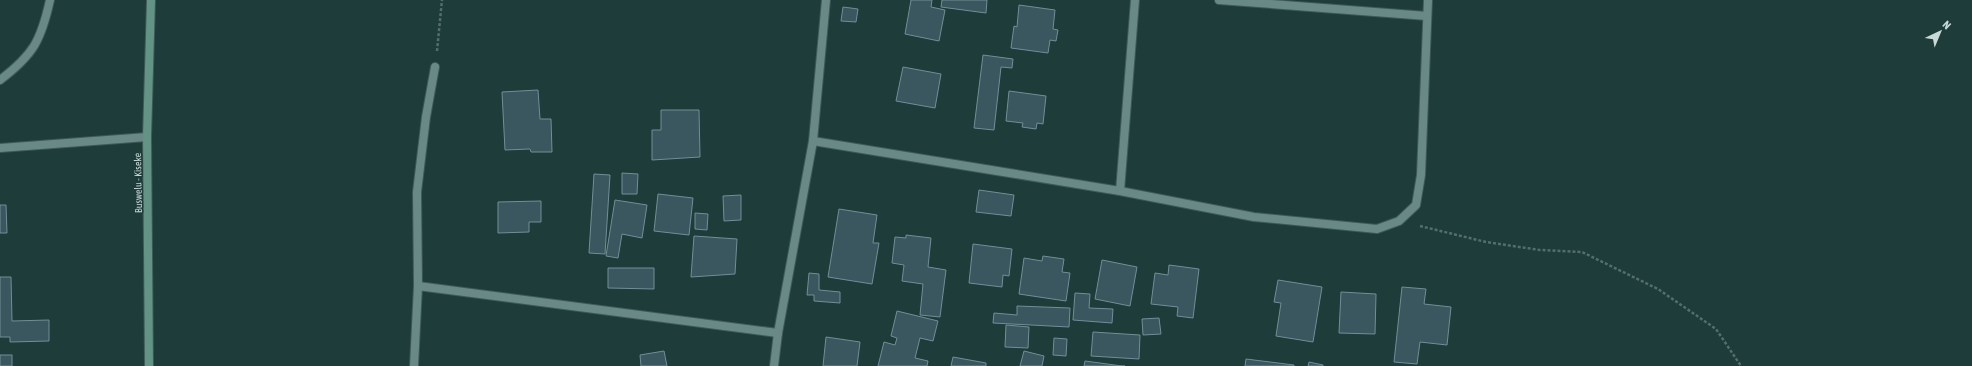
<svg xmlns="http://www.w3.org/2000/svg" width="1972" height="366" viewBox="0 0 1972 366" font-family="'Asap Condensed',sans-serif">
<style>
.building{fill:#3a565f;stroke:#718f98}
.lines{fill:none;stroke-linecap:round;stroke-linejoin:round}
.street-casing{stroke:#3f5a58;stroke-width:10}
.secondary-casing{stroke:#3f5a58;stroke-width:10}
.path{stroke:#546e6c;stroke-width:2.5;stroke-dasharray:3 2;stroke-linecap:butt}
.street{stroke:#698987;stroke-width:8}
.secondary{stroke:#629385;stroke-width:8}
.labels{text-anchor:middle;dominant-baseline:central;stroke-width:3;stroke-linejoin:round;paint-order:stroke}
.street-label{font-size:10px;fill:#c8d9d7;stroke:#1e3c3a}
</style>
<rect width="100%" height="100%" fill="#1e3c3a"/>
<g class="building">
<path d="M911,0H932L931,7L945,10L939,41L905,34Z"/>
<path d="M942,0H987L986,13L941,7Z"/>
<path d="M1019,5L1055,10L1053,29L1058,30L1056,41L1050,40L1048,53L1011,48L1014,26L1017,27Z"/>
<path d="M843,7L858,9L856,22L841,21Z"/>
<path d="M983,55L1013,59L1012,68L1001,67L994,130L974,128Z"/>
<path d="M903,67L941,74L935,108L896,101Z"/>
<path d="M538,90L540,119H551L552,152H531L530,149L505,150L502,92Z"/>
<path d="M1009,91L1046,96L1043,124L1037,123L1036,129L1022,127L1023,123L1006,121Z"/>
<path d="M661,110H699L700,157L652,160V130H661Z"/>
<path d="M622,173L638,174L637,194H622Z"/>
<path d="M594,174L610,175L605,254L589,253Z"/>
<path d="M979,190L1014,195L1011,216L976,212Z"/>
<path d="M658,194L693,198L689,235L654,231Z"/>
<path d="M741,195V220L724,221L723,196Z"/>
<path d="M615,200L647,205L642,238L622,234L618,258L606,256Z"/>
<path d="M541,201V222H529V232L498,233V202Z"/>
<path d="M0,205H6L7,233H0Z"/>
<path d="M839,209L877,215L873,243H879L872,284L828,277Z"/>
<path d="M695,213L708,214L707,230L695,229Z"/>
<path d="M906,235L931,238L928,267L946,270L940,317L920,315L923,284L902,281L904,265L892,263L895,237L906,238Z"/>
<path d="M694,236L737,239L735,274L691,277Z"/>
<path d="M973,244L1012,249L1009,276L1003,275L1002,287L969,283Z"/>
<path d="M1043,256L1064,259L1062,272L1070,273L1066,301L1019,294L1024,258L1042,261Z"/>
<path d="M1102,260L1137,267L1130,306L1095,299Z"/>
<path d="M1169,265L1199,269L1193,318L1177,316L1178,307L1151,304L1155,273L1168,275Z"/>
<path d="M608,268H654V289L608,288Z"/>
<path d="M809,273L819,274V290L840,292V303L814,301V295H807Z"/>
<path d="M0,277H11L12,321L49,320V341L10,342V337H0Z"/>
<path d="M1278,280L1322,287L1313,342L1276,336L1281,303L1274,302Z"/>
<path d="M1402,287L1426,289L1424,304L1451,307L1447,345L1420,342L1417,364L1394,362Z"/>
<path d="M1341,292L1376,294L1375,334L1339,333Z"/>
<path d="M1075,293L1090,294L1089,308L1113,309L1112,323L1073,320Z"/>
<path d="M1017,306L1070,308L1069,327L993,323L994,313L1017,315Z"/>
<path d="M897,311L938,321L933,341L920,338L915,358L928,361L927,366H878L884,342L895,345L897,338L891,336Z"/>
<path d="M1159,318L1161,334L1143,335L1142,319Z"/>
<path d="M1006,325L1029,327L1028,348L1005,347Z"/>
<path d="M1093,332L1140,335L1139,359L1091,356Z"/>
<path d="M826,337L860,342L857,366H823Z"/>
<path d="M1054,338L1067,339L1066,356L1053,355Z"/>
<path d="M664,351L667,366H641L640,355Z"/>
<path d="M1024,351L1044,356L1042,366H1020Z"/>
<rect x="0" y="355" width="12" height="11"/>
<path d="M953,357L986,363V366H951Z"/>
<path d="M1246,359L1294,365V366H1245Z"/>
<path d="M1085,361L1122,366H1125H1084Z"/>
<path d="M1309,362L1323,365V366H1308Z"/>
</g>
<g class="lines">
<defs>
<g id="street">
<path d="M1219,0L1427,16"/>
<path d="M0,80C33,55 41,41 50,0"/>
<path d="M813,141L1120,191L1254,217L1377,229L1399,221L1416,205L1421,175L1428,0"/>
<path d="M0,148L147,137"/>
<path d="M1120,191L1135,0"/>
<path d="M418,286L417,192L426,117L435,67"/>
<path d="M414,366L418,286L778,333"/>
<path d="M774,366L778,333L813,141L826,0"/>
</g>
<path id="secondary" d="M149,366L147,137L151,0"/>
</defs>
<use href="#street" class="street-casing"/>
<use href="#secondary" class="secondary-casing"/>
<g class="path">
<path d="M437,51L442,0"/>
<path d="M1420,226L1486,242L1540,250L1582,252L1658,289L1716,329L1741,366"/>
</g>
<use href="#street" class="street"/>
<use href="#secondary" class="secondary"/>
</g>
<g class="labels">
<g class="street-label">
<text transform="translate(138 183) rotate(-91)">Buswelu - Kiseke</text>
</g>
</g>
<g transform="translate(1940 32) rotate(44)" stroke="#1e3c3a" stroke-width="3" paint-order="stroke">
<path d="M0-3L7 15L0 10L-7 15Z" fill="#c8d9d7"/>
<text y="-6" font-size="11" font-weight="bold" text-anchor="middle" fill="#c8d9d7">N</text>
</g>
</svg>
